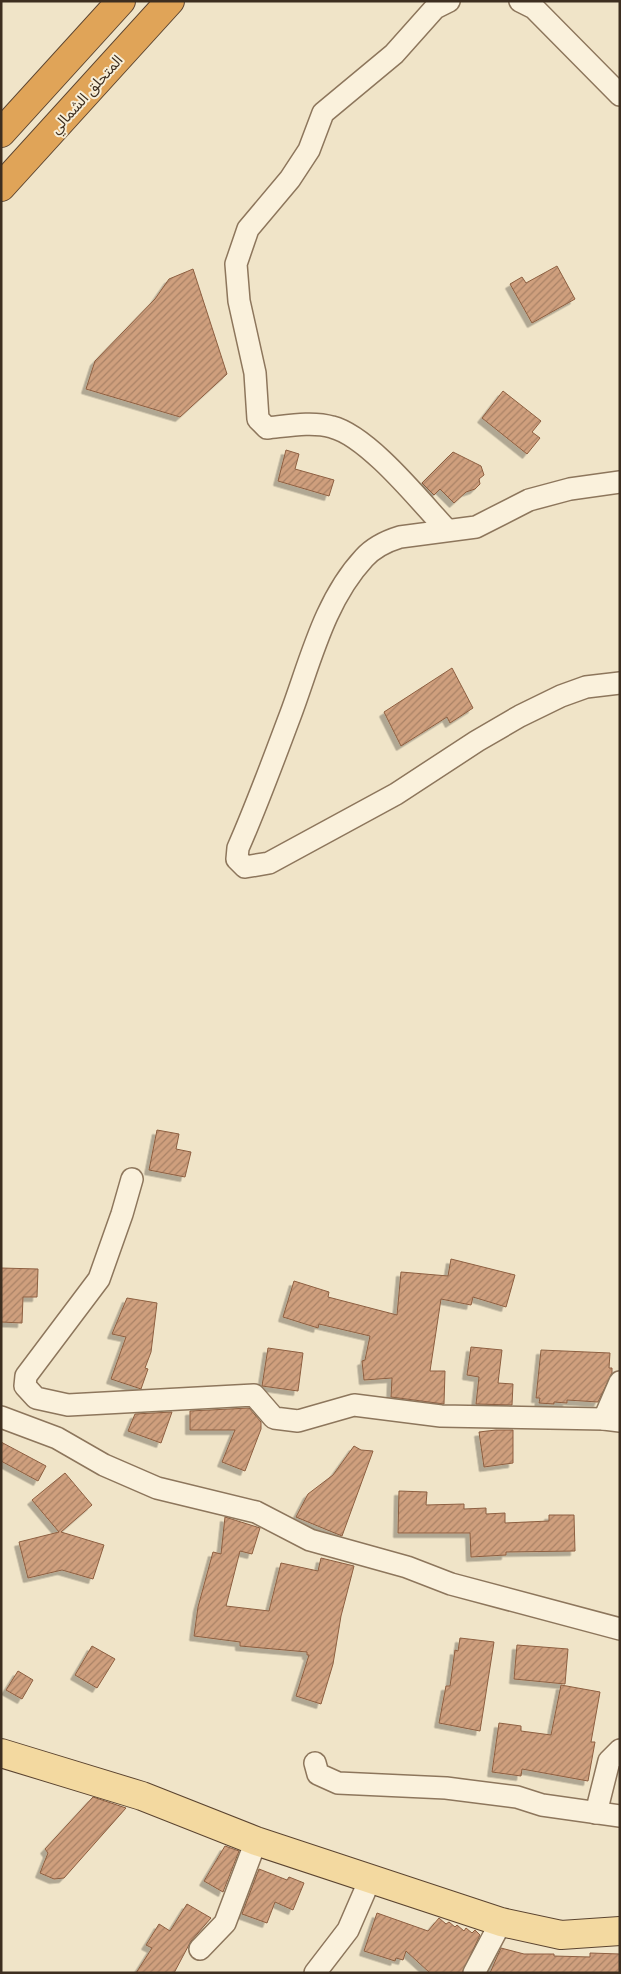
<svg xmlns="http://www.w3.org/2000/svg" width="621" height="1974" viewBox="0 0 621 1974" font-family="'Source Serif 4','Noto Sans Arabic',serif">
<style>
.building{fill:url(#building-hatch);stroke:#8d5f41;filter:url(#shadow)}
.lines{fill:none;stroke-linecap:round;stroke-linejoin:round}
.minor-casing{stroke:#8d765c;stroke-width:24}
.major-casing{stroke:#5b4430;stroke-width:30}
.highway-casing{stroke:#5b4430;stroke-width:30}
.minor{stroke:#faf1dc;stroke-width:21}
.major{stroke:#f3d9a0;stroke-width:28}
.highway{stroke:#e0a458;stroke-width:28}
.labels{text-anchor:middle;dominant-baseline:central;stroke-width:4;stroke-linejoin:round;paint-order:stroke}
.street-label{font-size:15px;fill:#3d2e20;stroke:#f7eed8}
</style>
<defs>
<pattern id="building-hatch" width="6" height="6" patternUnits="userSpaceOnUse" patternTransform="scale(1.25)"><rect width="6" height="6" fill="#cf9f7d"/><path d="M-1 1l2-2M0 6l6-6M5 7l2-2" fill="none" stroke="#a98266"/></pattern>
<filter id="shadow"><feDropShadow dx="-4.5" dy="4.5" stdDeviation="0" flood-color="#0004"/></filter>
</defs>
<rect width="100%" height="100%" fill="#f0e4c8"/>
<g class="building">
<path d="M557,266L575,299L532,323L510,284L522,277L526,283Z"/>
<path d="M193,269L227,374L180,417L86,389L95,361L155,299L169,279Z"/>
<path d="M503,391L541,421L532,432L540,438L527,454L482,418Z"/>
<path d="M286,450L299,454L295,469L334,480L329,496L278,481Z"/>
<path d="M453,452L481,466L484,475L479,479L480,484L475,489L466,492L454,503L440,489L434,495L422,483Z"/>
<path d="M452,668L473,708L450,723L447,717L401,746L384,712Z"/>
<path d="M157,1130L179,1134L176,1149L191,1152L185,1177L149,1170Z"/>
<path d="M451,1259L515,1275L506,1307L473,1297L471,1305L441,1299L430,1371H445L444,1404L391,1397L392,1378L364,1380L362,1361L365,1360L370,1336L319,1324L318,1328L283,1317L294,1281L329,1292L328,1297L397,1315L401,1272L448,1276Z"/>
<path d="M1,1268L38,1269L37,1297H23L22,1323L1,1322Z"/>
<path d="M127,1298L157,1303L151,1352L145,1368L148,1369L141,1389L111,1379L126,1337L112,1334Z"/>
<path d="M471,1347L502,1350L498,1383L513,1384L512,1405L476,1404L479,1377L467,1375Z"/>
<path d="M268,1348L303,1353L298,1391L262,1386Z"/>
<path d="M541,1350L610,1353L609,1368H612V1373L598,1402L567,1400V1403L554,1402V1404L539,1403L540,1398H536Z"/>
<path d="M249,1408L261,1422V1429L245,1471L222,1462L235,1430H190V1411Z"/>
<path d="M172,1412L161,1443L128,1431L135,1414Z"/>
<path d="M496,1430H513V1463L484,1467L479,1432Z"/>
<path d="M1,1442L46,1466L38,1481L1,1461Z"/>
<path d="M354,1446L361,1450L373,1451L342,1536L296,1517L308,1494L333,1475Z"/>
<path d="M65,1473L92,1505L61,1532L104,1545L93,1579L62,1570L28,1578L19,1542L59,1532L32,1500Z"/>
<path d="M399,1491L427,1492L426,1505L464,1504V1509L486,1508V1514L505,1513V1523L549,1521V1515H574L575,1551L506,1552V1555L471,1557L470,1533H398Z"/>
<path d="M225,1517L260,1528L252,1554L240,1551L226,1606L269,1611L281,1563L318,1571L321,1558L354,1566L341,1616L333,1664L321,1704L296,1696L309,1655H307V1652L240,1646V1642L194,1636L198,1607L213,1552L221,1554Z"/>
<path d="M460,1638L494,1642L480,1731L439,1723L446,1686H450L455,1650L458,1651Z"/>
<path d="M517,1645L568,1649L565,1684L514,1679Z"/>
<path d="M92,1646L115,1659L97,1688L75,1675Z"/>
<path d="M18,1671L33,1680L22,1699L6,1690Z"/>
<path d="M561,1685L600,1692L591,1742H595L588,1781L522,1769L521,1776L492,1772L499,1723L521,1726V1731L551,1735Z"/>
<path d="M93,1797L126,1808L64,1878L54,1879L40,1873L48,1853L45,1849Z"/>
<path d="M225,1846L239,1851L223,1892L204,1881Z"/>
<path d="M259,1869L287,1880L289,1877L304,1883L293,1910L275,1902L267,1923L242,1914Z"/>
<path d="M187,1904L211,1918L191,1941L174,1973H136L152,1948L146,1945L159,1924L170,1931Z"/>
<path d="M377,1913L428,1931L439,1918L446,1924L449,1922L455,1927L457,1925L464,1931L466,1928L472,1933L475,1930L480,1935L462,1973H430L406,1951L403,1960L396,1958L395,1961L364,1951Z"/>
<path d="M501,1948L524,1954H554V1956L590,1957V1953L620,1954V1973H490Z"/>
</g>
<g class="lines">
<defs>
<g id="minor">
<path d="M520,1L534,8L620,95"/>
<path d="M620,482L570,489L529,500L476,527L400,537C387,541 373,548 364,558C324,601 310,663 290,716C273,761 257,805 238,848L237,859L245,867L269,863L396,794L477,741L520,716L561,696L586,687L620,683"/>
<path d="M446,529C420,501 368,436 332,427C312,421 287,426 267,428L258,419L255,373L239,301L236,264L248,229L290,179L309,150L323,113L394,54L435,8L449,1"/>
<path d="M132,1179L122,1214L99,1279L26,1376L25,1386L36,1398L68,1405L254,1395L274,1418L298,1421L354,1405L441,1416L604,1419L620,1421"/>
<path d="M1,1417L57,1438L104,1465L157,1488L256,1512L310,1540L407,1567L451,1584L620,1629"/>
<path d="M604,1419L620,1382"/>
<path d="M315,1763L318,1774L338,1783L446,1788L517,1797L542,1805L620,1816"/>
<path d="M596,1813L609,1761L620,1750"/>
<path d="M200,1949L225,1923L256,1841"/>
<path d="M315,1973L348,1930L371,1877"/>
<path d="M474,1973L501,1922"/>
</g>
<path id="major" d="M1,1753L142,1796L256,1841L501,1922L561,1935L620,1931"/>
<g id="highway">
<path d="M1,133L121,1"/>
<path d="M1,187L170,1"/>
</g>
</defs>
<use href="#minor" class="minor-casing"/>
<use href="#major" class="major-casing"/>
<use href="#highway" class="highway-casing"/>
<use href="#minor" class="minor"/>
<use href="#major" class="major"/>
<use href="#highway" class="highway"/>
</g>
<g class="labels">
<g class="street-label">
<text transform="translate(86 94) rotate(-48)">المتحلق الشمالي</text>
</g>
</g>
<rect width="621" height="1974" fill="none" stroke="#3d2e20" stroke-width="5"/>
</svg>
